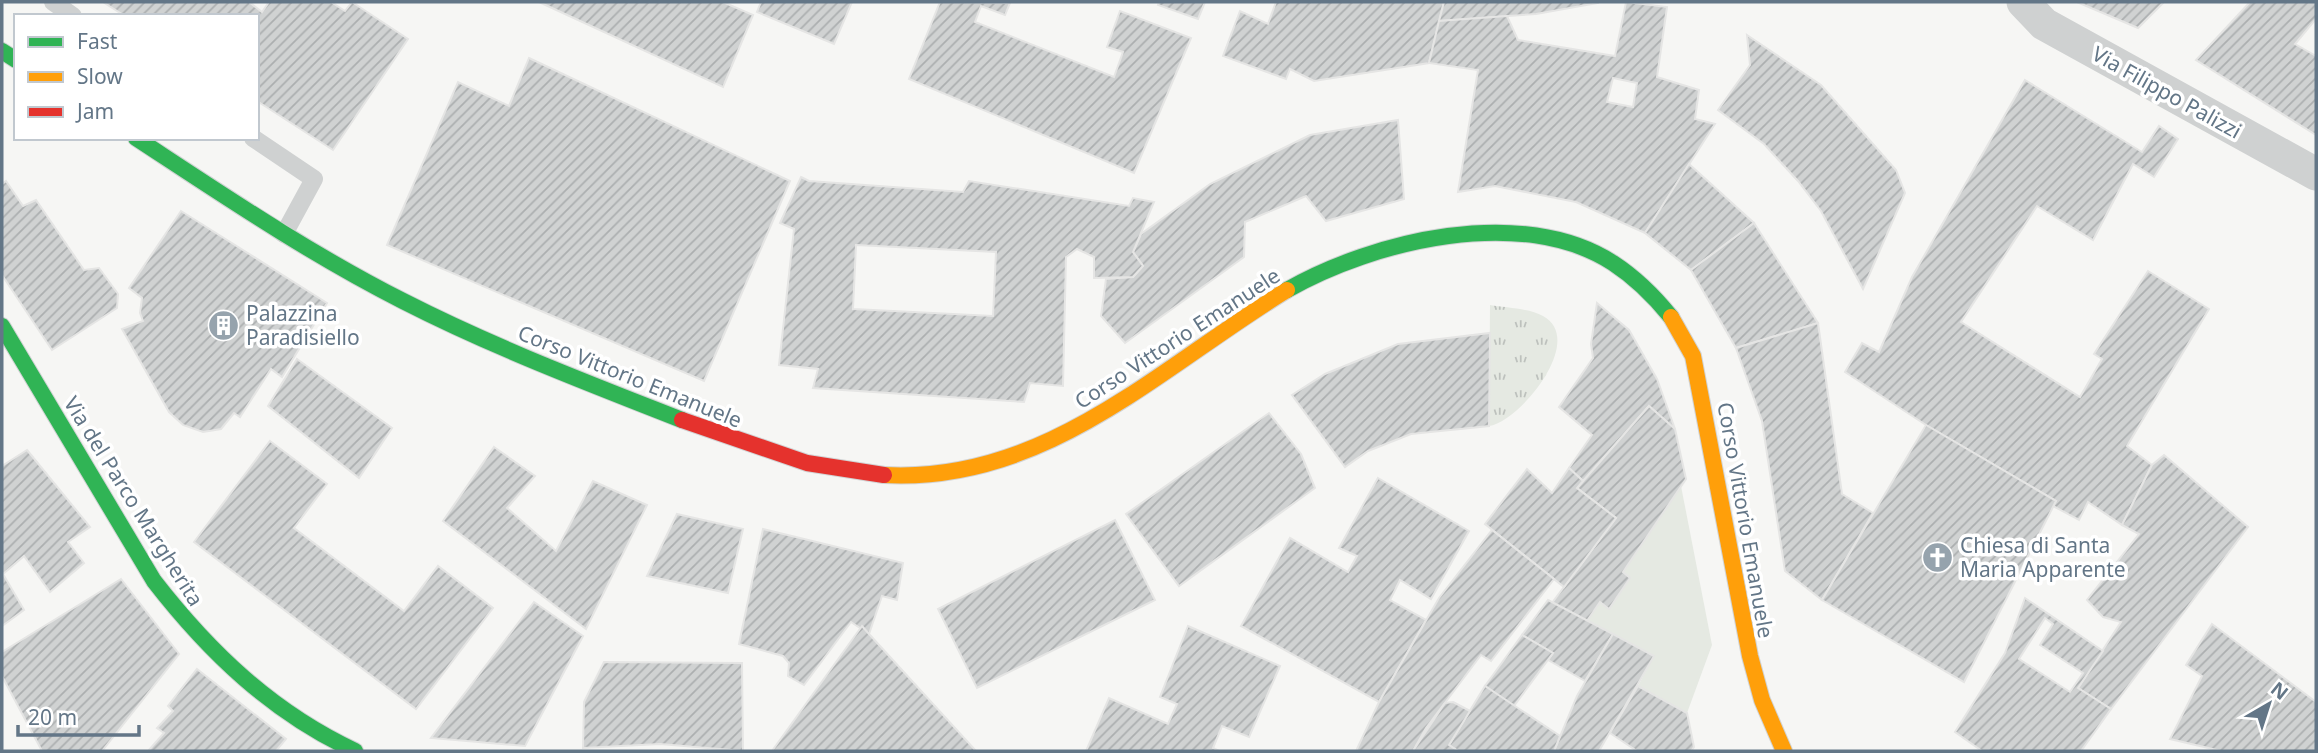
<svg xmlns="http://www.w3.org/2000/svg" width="2318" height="753" viewBox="0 0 2318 753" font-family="'Noto Sans',sans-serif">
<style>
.grass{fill:url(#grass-tufts)}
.garden{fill:#e5e9e2}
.building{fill:url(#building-hatch);stroke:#e5e5e4;stroke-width:2;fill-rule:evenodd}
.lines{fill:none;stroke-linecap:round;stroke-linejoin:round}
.fast-casing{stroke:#d1d3d4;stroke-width:18}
.slow-casing{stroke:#d1d3d4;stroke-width:18}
.jam-casing{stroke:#d1d3d4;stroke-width:18}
.lane{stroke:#cfd1d1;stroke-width:18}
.street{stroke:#cfd1d1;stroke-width:33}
.fast{stroke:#30b455;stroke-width:16}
.slow{stroke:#ff9f0a;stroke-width:16}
.jam{stroke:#e5322d;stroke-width:16}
.labels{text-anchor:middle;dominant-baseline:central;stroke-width:7;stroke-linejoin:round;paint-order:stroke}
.street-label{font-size:21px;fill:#637687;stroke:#fff}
.poi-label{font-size:21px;fill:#637687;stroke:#fff;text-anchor:start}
</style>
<defs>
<pattern id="grass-tufts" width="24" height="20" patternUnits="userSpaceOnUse" patternTransform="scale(1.75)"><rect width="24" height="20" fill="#e5e9e2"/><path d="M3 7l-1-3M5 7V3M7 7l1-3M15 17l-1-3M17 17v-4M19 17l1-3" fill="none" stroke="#bdc1bd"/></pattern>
<pattern id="building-hatch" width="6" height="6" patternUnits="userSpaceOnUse" patternTransform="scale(1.75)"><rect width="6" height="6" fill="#d0d2d2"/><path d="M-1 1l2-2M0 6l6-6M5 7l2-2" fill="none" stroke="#acafb0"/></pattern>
</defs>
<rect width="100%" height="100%" fill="#f6f6f4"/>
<path class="grass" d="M1490,305C1506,308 1529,308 1543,316C1587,340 1519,422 1489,426Z"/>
<path class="garden" d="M1681,486L1712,645L1687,713L1638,686L1654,656L1587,621L1600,602L1609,608L1630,579L1623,572Z"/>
<g class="building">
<path d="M103,2H249L262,12L269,2H331L345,11L352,2L408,39L333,150L257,101V16H125Z"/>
<path d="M539,2H723L753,15L723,87Z"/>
<path d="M761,2H852L834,44L757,12Z"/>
<path d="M940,2L1010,3L1005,15L981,6L975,22L1114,77L1123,52L1107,47L1120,11L1191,38L1134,173L909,79Z"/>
<path d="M1159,2H1205L1198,19L1158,5Z"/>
<path d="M1276,2H1444L1429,63L1314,81L1290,69L1286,79L1223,56L1240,11L1268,24Z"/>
<path d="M1444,2H1598V3L1536,14L1439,21Z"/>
<path d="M1626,2L1667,7L1657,77L1699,90L1695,119L1715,124L1645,233L1576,202L1495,186L1458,192L1478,70L1429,63L1439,21L1507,16L1518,40L1615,56ZM1613,78L1637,83L1633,107L1607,102Z"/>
<path d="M2077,2H2164L2138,28Z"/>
<path d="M2250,2H2316V19L2295,44L2316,56V135L2196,60Z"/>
<path d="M1747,35L1821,85L1896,170L1905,193L1863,289L1821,211L1798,181L1764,144L1718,110L1750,65Z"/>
<path d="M529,58L790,181L704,381L387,245L458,82L509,106Z"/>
<path d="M2025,80L2142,152L2159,126L2178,139L2154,177L2133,164L2093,240L2037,206L1961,322L2080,397L2102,359L2094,354L2148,271L2209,309L2127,446L2152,465L2122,525L2088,502L2079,520L2053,506L2056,501L1926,425L1845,372L1862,343L1879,352L1912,277Z"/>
<path d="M1398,120L1404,199L1326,221L1306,196L1245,222L1244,257L1125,343L1101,316L1106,279L1133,277L1143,266L1133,252L1141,234L1210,184L1310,135Z"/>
<path d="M1689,164L1754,223L1691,270L1645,233Z"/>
<path d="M801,177L809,181L963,192L969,181L1129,206L1133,198L1154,202L1133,252L1143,266L1133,277L1094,278V257L1077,249L1066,257L1063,386L1030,383L1024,402L813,388L818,369L779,365L794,229L780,223ZM856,245L996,252L993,316L853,309Z"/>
<path d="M6,181L23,206L36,200L84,270L99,268L118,294L117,308L52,350L2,275V184Z"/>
<path d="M181,211L327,303L282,377L271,369L240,417L234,413L221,429L203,432L183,425L169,412L122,329L143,321L140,313L142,298L129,288Z"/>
<path d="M1754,223L1818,323L1736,348L1691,270Z"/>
<path d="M1597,303L1629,330L1657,379L1675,429L1649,406L1583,481L1569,468L1592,435L1559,407L1593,358L1591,344Z"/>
<path d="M1818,323L1842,494L1873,513L1822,600L1785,571L1762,421L1736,348Z"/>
<path d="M1490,333L1489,426L1411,434L1368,451L1345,467L1292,395L1325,374L1398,344Z"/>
<path d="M297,359L392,428L359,478L268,406Z"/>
<path d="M1649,406L1675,429L1686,479L1623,572L1630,578L1609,609L1600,602L1587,621L1552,603L1616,518L1577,488Z"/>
<path d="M1269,413L1301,454L1315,488L1179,586L1126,514Z"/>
<path d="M1926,425L2056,501L1964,682L1822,600Z"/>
<path d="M270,441L327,484L294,528L404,611L438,566L493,608L416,709L194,542Z"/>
<path d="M494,447L535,476L507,508L556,551L593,481L647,505L586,629L443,521Z"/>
<path d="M27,450L90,527L68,542L84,563L50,592L24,556L3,574L24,610L2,626V466Z"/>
<path d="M2164,455L2248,527L2111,709L2078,688L2121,622L2103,617L2087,600L2139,534L2122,525L2152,465Z"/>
<path d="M1569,468L1583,481L1577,488L1616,518L1564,587L1485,524L1527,469L1552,493Z"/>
<path d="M1378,478L1469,531L1431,599L1400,580L1390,600L1426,620L1379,702L1241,626L1290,538L1348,572L1357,556L1339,548Z"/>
<path d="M677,514L743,529L728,593L647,576Z"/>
<path d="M1115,520L1155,600L977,688L938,609Z"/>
<path d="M763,529L903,563L897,600L882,596L869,634L851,622L804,685L788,676L789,663L783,656L739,644Z"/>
<path d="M1492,530L1554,579L1491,661L1481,655L1426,728L1413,751H1356L1379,702L1439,598Z"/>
<path d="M121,579L179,654L102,751H42L2,676V652Z"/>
<path d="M2025,598L2103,651L2078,688L2111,709L2081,751H1982L1955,732L2005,653ZM2045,618L2053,624L2040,645L2083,673L2070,692L2019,659Z"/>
<path d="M1548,600L1613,634L1585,681L1548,660L1553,653L1522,635Z"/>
<path d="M534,602L583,636L525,746L431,738Z"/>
<path d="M2212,624L2316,702V751H2221L2170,739L2202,676L2186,665Z"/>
<path d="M862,626L869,634L976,751H772Z"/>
<path d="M1188,626L1280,666L1249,737L1222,726L1213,748L1219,751H1086L1109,698L1168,724L1177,704L1160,697Z"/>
<path d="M1613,634L1654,656L1599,751H1554L1577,696Z"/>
<path d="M1522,635L1553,653L1514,706L1485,686Z"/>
<path d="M604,662L742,663L743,751L660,744L583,748L584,702Z"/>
<path d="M197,669L286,739L276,751H148L164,733L157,728L173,711L168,706Z"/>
<path d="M1485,686L1560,736L1554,751H1458L1449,745Z"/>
<path d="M1638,686L1687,713L1694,747L1691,751H1637L1610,733Z"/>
<path d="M1453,702L1470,711L1449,745L1458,751H1413L1445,703Z"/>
</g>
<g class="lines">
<defs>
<g id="fast">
<path d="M2,51L16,60"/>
<path d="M136,138C223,195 310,254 403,301C493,347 588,383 682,420"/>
<path d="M1287,290C1373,241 1522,204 1613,263C1636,278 1654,296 1671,317"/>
<path d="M2,326L154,581C210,653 272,712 355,751"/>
</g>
<g id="slow">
<path d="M1671,317L1693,356L1750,656L1762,700L1784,751"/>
<path d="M884,475C1045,484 1159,368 1287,290"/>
</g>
<path id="jam" d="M682,420L807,463L884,475"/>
</defs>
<use href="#fast" class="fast-casing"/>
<use href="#slow" class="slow-casing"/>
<use href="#jam" class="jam-casing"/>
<g class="lane">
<path d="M53,2L73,16"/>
<path d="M253,138L314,179L284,234"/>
</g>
<path class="street" d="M2023,2L2044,24L2316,174"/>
<use href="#fast" class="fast"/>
<use href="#slow" class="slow"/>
<use href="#jam" class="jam"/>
</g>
<defs>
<symbol id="building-disc" viewBox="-11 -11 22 22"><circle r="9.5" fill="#96a3ad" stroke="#fff"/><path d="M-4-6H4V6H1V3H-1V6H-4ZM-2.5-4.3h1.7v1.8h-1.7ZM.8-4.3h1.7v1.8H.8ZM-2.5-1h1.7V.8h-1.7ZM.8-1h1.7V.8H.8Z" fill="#fff"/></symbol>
<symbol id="church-disc" viewBox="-11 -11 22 22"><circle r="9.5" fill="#96a3ad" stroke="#fff"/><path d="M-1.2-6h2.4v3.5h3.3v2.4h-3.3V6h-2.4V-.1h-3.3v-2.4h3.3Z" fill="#fff"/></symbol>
</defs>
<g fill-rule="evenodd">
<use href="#building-disc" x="206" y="308" width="35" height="35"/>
<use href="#church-disc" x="1920" y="540" width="35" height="35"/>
</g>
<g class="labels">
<g class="street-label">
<text transform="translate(2167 92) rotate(29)">Via Filippo Palizzi</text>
<text transform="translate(1177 338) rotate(-33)">Corso Vittorio Emanuele</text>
<text transform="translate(630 376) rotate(22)">Corso Vittorio Emanuele</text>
<text transform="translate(134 501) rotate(58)">Via del Parco Margherita</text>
<text transform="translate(1746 520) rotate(80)">Corso Vittorio Emanuele</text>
</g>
<g class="poi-label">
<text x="246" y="313">Palazzina<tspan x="246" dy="24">Paradisiello</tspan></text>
<text x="1960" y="545">Chiesa di Santa<tspan x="1960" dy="24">Maria Apparente</tspan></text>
</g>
</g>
<rect width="2318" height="753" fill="none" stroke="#637687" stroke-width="7"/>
<rect x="14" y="14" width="245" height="126" fill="#ffffff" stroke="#c1c8cf" stroke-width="2"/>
<rect x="28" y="37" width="35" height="10" fill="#30b455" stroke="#c1c8cf" stroke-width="2"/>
<text x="77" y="49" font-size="21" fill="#637687">Fast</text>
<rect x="28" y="72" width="35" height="10" fill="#ff9f0a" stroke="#c1c8cf" stroke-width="2"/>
<text x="77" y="84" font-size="21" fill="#637687">Slow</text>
<rect x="28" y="107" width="35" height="10" fill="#e5322d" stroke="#c1c8cf" stroke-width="2"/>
<text x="77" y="119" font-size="21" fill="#637687">Jam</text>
<g transform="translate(2269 704) rotate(39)" stroke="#ffffff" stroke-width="5" paint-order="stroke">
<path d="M0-5L12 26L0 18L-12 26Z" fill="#637687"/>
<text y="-10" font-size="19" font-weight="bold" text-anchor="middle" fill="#637687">N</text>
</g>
<path d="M18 725v10h121v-10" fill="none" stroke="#637687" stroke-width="3.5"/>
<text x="28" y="725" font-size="21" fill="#637687" stroke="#ffffff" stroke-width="5" paint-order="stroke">20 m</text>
</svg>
